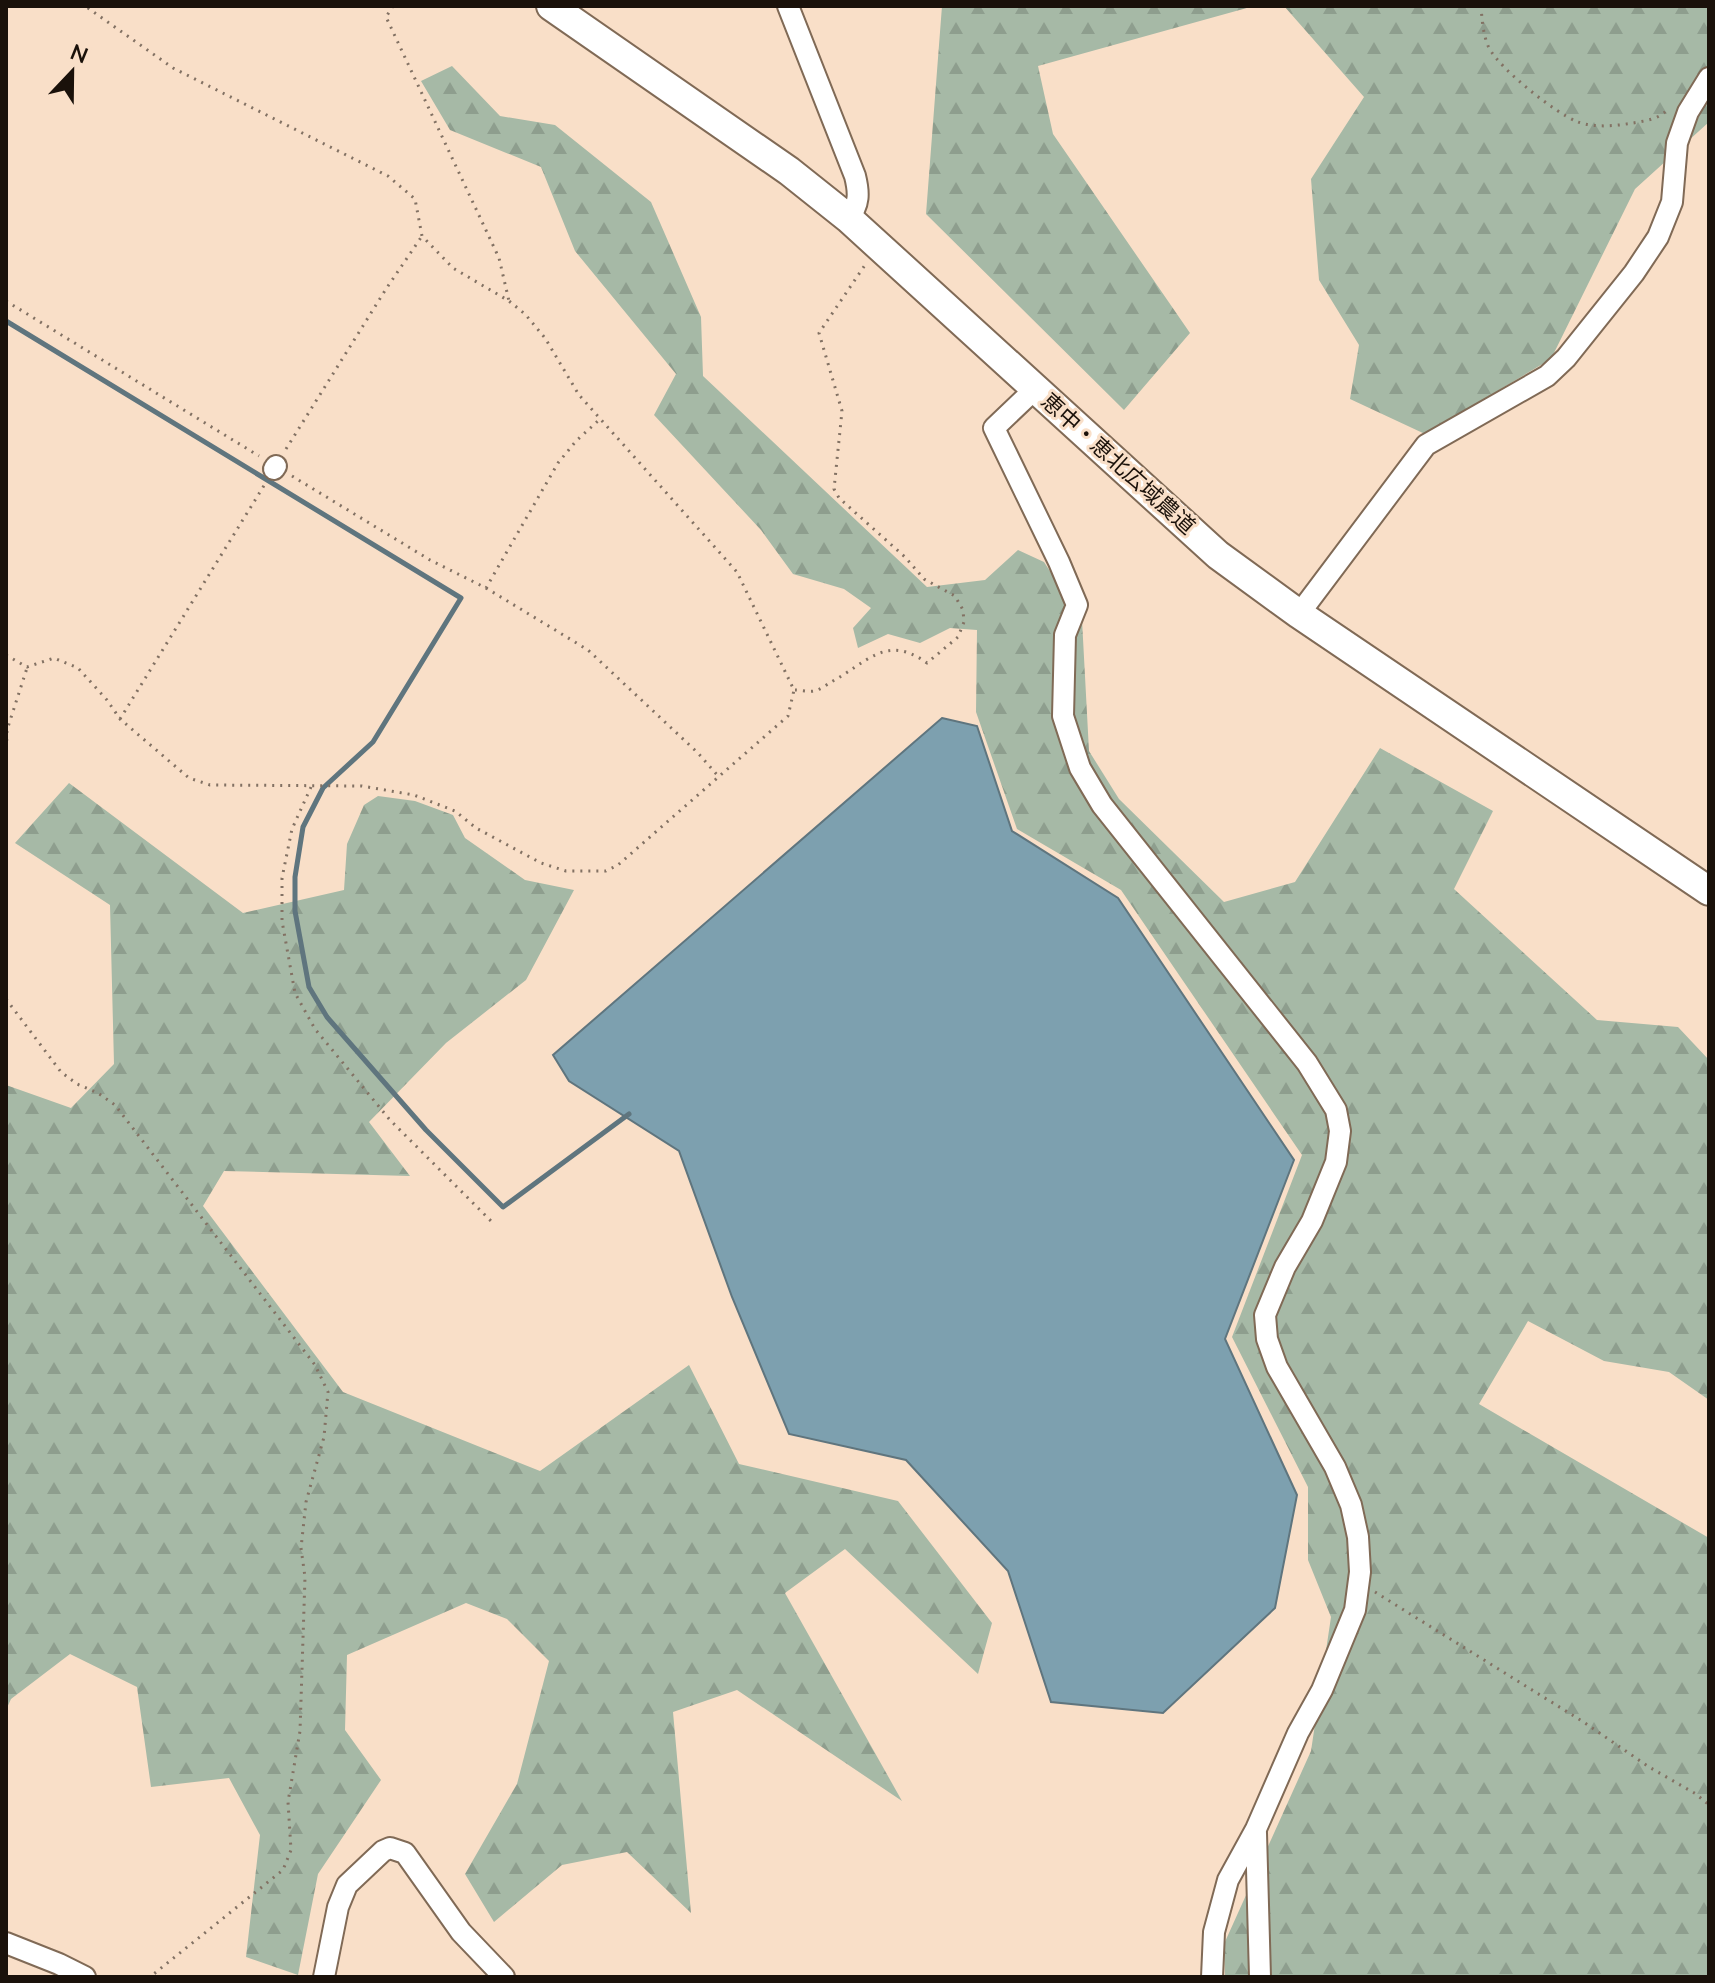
<svg xmlns="http://www.w3.org/2000/svg" width="1715" height="1983" viewBox="0 0 1715 1983" font-family="'Nunito Sans','Noto Sans JP',sans-serif">
<style>
.forest{fill:url(#forest-firs)}
.water{fill:#7da0af;stroke:#5f757e;stroke-width:2}
.lines{fill:none;stroke-linecap:round;stroke-linejoin:round}
.stream{stroke:#5f757e;stroke-width:5}
.street-casing{stroke:#806a56;stroke-width:24}
.secondary-casing{stroke:#806a56;stroke-width:32}
.path{stroke:#827163;stroke-width:3;stroke-dasharray:2 6;stroke-linecap:butt}
.street{stroke:#fff;stroke-width:20}
.secondary{stroke:#fff;stroke-width:28}
.labels{text-anchor:middle;dominant-baseline:central;stroke-width:6;stroke-linejoin:round;paint-order:stroke}
.street-label{font-size:22px;fill:#1a110a;stroke:#f9dfc8}
</style>
<defs>
<pattern id="forest-firs" width="22" height="20" patternUnits="userSpaceOnUse" patternTransform="scale(2)"><rect width="22" height="20" fill="#a6b9a6"/><path d="M5 1l3.5 6h-7zM16 11l3.5 6h-7z" fill="#8e9e8e"/></pattern>
</defs>
<rect width="100%" height="100%" fill="#f9dfc8"/>
<g class="forest">
<path d="M942,6H1254L1038,66L1053,134L1190,333L1124,410L926,214Z"/>
<path d="M1284,6H1709V122L1635,189L1551,359L1425,434L1350,399L1359,345L1319,280L1311,179L1364,97Z"/>
<path d="M452,66L500,116L555,125L651,202L701,317L703,376L927,587L985,580L1018,550L1044,562L1082,620L1089,751L1119,799L1224,902L1295,882L1380,748L1493,811L1454,889L1597,1020L1678,1027L1709,1060V1400L1669,1372L1604,1361L1528,1321L1479,1404L1709,1538V1977H1225L1224,1944L1311,1751L1331,1617L1308,1560V1487L1232,1337L1302,1155L1121,890L1017,829L976,712L977,630L950,628L920,643L888,634L858,648L853,628L871,608L844,589L793,574L761,530L654,415L676,374L575,251L541,167L450,130L421,81Z"/>
<path d="M69,783L243,913L344,890L347,844L364,805L378,796L415,801L453,815L465,838L525,880L574,890L526,980L446,1043L369,1122L410,1176L224,1171L203,1206L343,1392L540,1471L689,1365L739,1464L898,1501L992,1623L978,1674L845,1549L785,1593L902,1801L737,1690L673,1712L691,1913L627,1852L562,1865L494,1922L465,1874L517,1784L549,1661L507,1619L466,1603L347,1655L345,1730L381,1780L318,1874L298,1975L246,1957L260,1835L229,1778L151,1787L137,1687L70,1654L11,1699L6,1710V1085L71,1108L114,1064L110,905L15,843Z"/>
</g>
<path class="water" d="M942,718L977,726L1012,831L1118,898L1294,1160L1225,1339L1297,1495L1275,1608L1163,1713L1051,1702L1008,1571L906,1460L789,1434L732,1297L679,1151L569,1081L553,1055Z"/>
<g class="lines">
<path class="stream" d="M6,321L461,598L373,742L323,788L303,827L295,877V911L309,987L327,1017L426,1130L503,1207L629,1114"/>
<defs>
<g id="street">
<path d="M788,6L855,176C859,192 860,205 848,218"/>
<path d="M1035,389L994,428L1059,562L1077,605L1065,635L1063,716L1080,768L1102,805L1307,1063L1336,1110L1340,1131L1336,1162L1312,1221L1285,1267L1265,1315L1267,1339L1277,1367L1335,1467L1351,1505L1358,1537L1360,1572L1355,1610L1322,1690L1298,1733L1256,1829L1228,1880L1214,1932L1212,1977"/>
<path d="M274,469L276,466"/>
<path d="M1299,614L1426,445L1547,376L1566,358L1634,273L1658,237L1672,202L1677,143L1688,112L1709,78"/>
<path d="M1256,1833L1260,1977"/>
<path d="M6,1943L59,1964L85,1977"/>
<path d="M324,1977L338,1907L347,1885L383,1851L390,1848L405,1853L461,1932L504,1977"/>
</g>
<path id="secondary" d="M551,6L789,171L848,218L1218,555L1299,614L1709,891"/>
</defs>
<use href="#street" class="street-casing"/>
<use href="#secondary" class="secondary-casing"/>
<g class="path">
<path d="M393,6L386,17L499,258L509,301"/>
<path d="M1481,6C1482,20 1483,35 1489,48C1501,70 1555,113 1578,122C1595,128 1615,126 1633,123C1645,121 1659,119 1667,110"/>
<path d="M6,301L259,456"/>
<path d="M286,449L386,289L422,236"/>
<path d="M292,476L430,560L486,588L558,463L576,441L599,420"/>
<path d="M486,588L588,650L698,753L718,776"/>
<path d="M6,655L27,667L54,658L78,668L107,700L120,719L189,778L210,785L362,786L414,795L455,811L476,828L541,863L566,871H606L618,865L788,716L794,690L737,572L579,395L545,338L525,314L509,301L453,268L422,236L415,199L388,176L173,68L85,6"/>
<path d="M795,690C801,690 809,692 814,691C820,690 826,685 831,682C867,663 886,633 927,663L958,637L964,622L963,610L955,596L924,579L905,557L839,498L834,489L842,411L819,333L865,265"/>
<path d="M120,719L265,484"/>
<path d="M6,765L7,730L27,668"/>
<path d="M311,787L292,829L282,878V921L295,993L315,1029L390,1120L491,1221"/>
<path d="M6,999L61,1072L77,1084L98,1093L115,1105L315,1365L328,1392L324,1437L306,1502L301,1548L305,1577L300,1731L288,1802L291,1850L283,1870L150,1977"/>
<path d="M1375,1592L1585,1723L1649,1767L1696,1794L1709,1805"/>
</g>
<use href="#street" class="street"/>
<use href="#secondary" class="secondary"/>
</g>
<g class="labels">
<g class="street-label">
<text transform="translate(1118 464) rotate(42)">恵中・恵北広域農道</text>
</g>
</g>
<rect width="1715" height="1983" fill="none" stroke="#1a110a" stroke-width="16"/>
<g transform="translate(72 72) rotate(22)" stroke="#f9dfc8" stroke-width="6" paint-order="stroke">
<path d="M0-6L14 30L0 20L-14 30Z" fill="#1a110a"/>
<text y="-12" font-size="22" font-weight="bold" text-anchor="middle" fill="#1a110a">N</text>
</g>
</svg>
